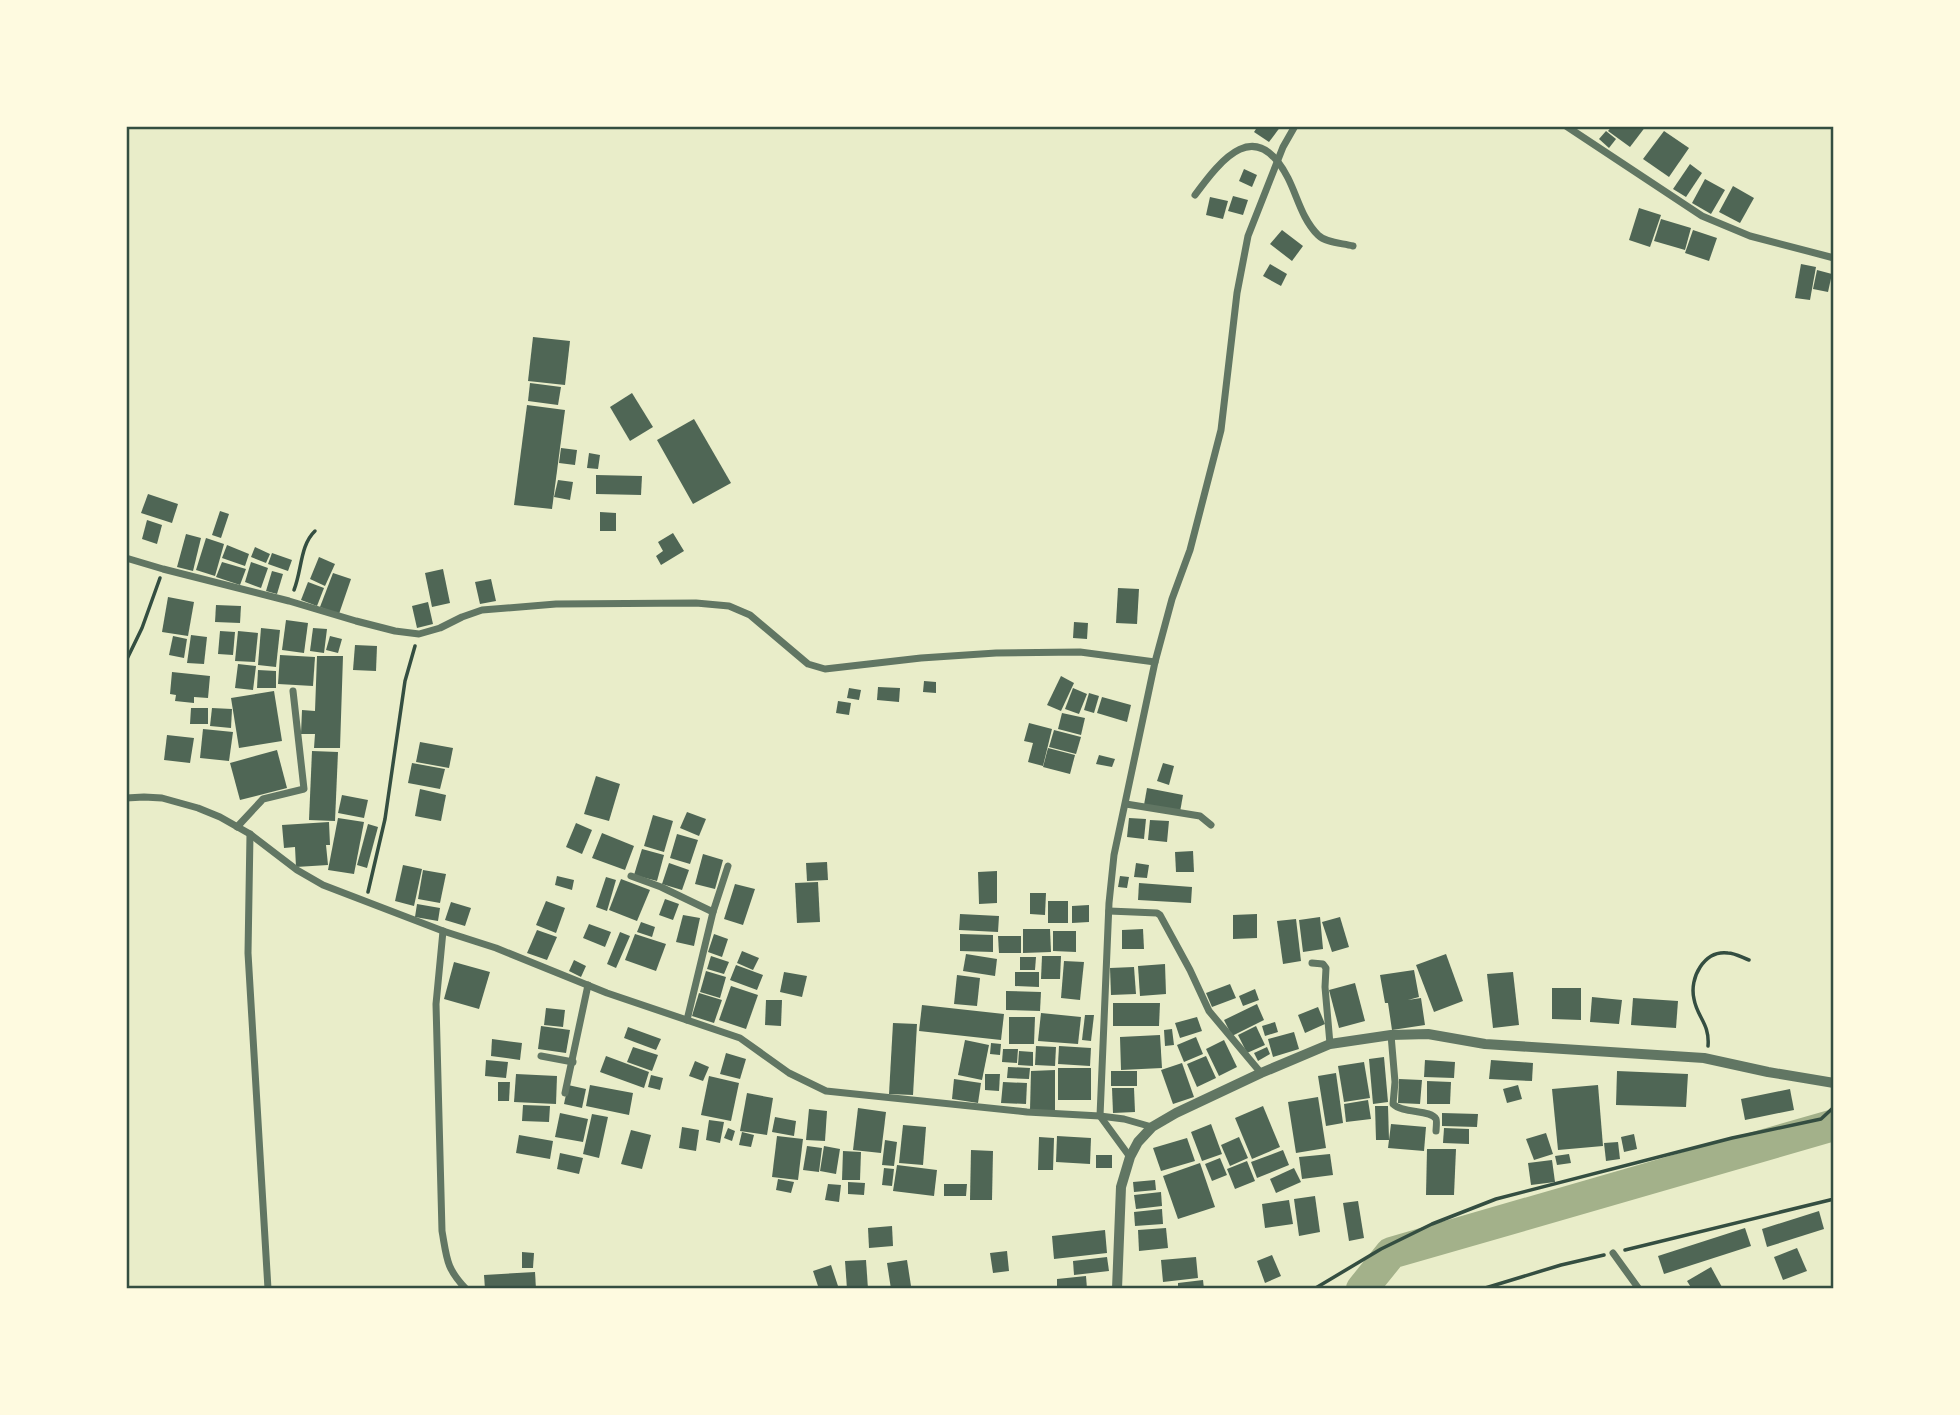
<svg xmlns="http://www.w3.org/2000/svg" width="1960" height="1415" viewBox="0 0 1960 1415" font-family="Arial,sans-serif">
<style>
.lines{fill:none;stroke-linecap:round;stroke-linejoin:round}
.river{stroke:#a3b18a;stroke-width:32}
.building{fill:#4f6655}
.path{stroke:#344e41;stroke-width:3.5}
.minor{stroke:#617663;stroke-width:7}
.tertiary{stroke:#617663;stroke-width:10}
.neatline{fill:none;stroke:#344e41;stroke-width:2.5}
</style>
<rect width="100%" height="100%" fill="#e9edc9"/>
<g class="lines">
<path class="river" d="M1362,1289L1391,1253L1834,1125"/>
</g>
<g class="building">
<path d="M1258,126H1281L1269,142L1254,132Z"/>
<path d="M1612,126H1646L1630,147L1608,131Z"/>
<path d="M1606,131L1616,139L1609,148L1599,139Z"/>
<path d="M1664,131L1689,148L1669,177L1643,159Z"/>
<path d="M1690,164L1702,173L1686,197L1673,189Z"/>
<path d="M1244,169L1257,175L1252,187L1239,181Z"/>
<path d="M1705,179L1725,190L1711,214L1692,203Z"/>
<path d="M1733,186L1754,198L1740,223L1719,212Z"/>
<path d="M1233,196L1248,200L1243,215L1228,211Z"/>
<path d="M1210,197L1228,201L1223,219L1206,215Z"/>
<path d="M1639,208L1661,215L1650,247L1629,240Z"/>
<path d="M1661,219L1691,228L1685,250L1654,241Z"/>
<path d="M1282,230L1303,246L1292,261L1270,244Z"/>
<path d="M1693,230L1717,238L1709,261L1685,253Z"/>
<path d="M1270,264L1287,274L1281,286L1263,276Z"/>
<path d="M1801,264L1816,267L1810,300L1795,298Z"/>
<path d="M1817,270L1832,274L1828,292L1813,289Z"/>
<path d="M533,337L570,341L565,385L528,381Z"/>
<path d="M530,383L561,387L558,405L528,401Z"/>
<path d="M632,393L653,427L630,441L610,407Z"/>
<path d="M527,405L565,410L552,509L514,505Z"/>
<path d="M694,419L731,483L693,504L657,440Z"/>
<path d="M561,448L577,450L575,465L559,463Z"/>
<path d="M589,453L600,455L598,469L587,468Z"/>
<path d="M596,475L642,476L641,495L596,494Z"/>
<path d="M558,480L573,482L570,500L554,497Z"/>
<path d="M148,494L178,504L172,523L141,513Z"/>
<path d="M220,511L229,514L221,538L212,535Z"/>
<path d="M600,512L616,513V531H600Z"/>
<path d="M147,520L162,525L157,544L142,539Z"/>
<path d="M673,533L684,551L661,565L656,556L663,551L658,542Z"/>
<path d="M186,534L201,538L193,571L177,567Z"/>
<path d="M206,538L224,544L215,576L196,570Z"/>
<path d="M227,545L249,554L245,566L222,558Z"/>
<path d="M255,547L270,554L266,563L251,557Z"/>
<path d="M272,553L292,560L288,571L268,564Z"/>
<path d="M319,557L335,564L325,586L310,579Z"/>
<path d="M222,562L246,569L240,585L216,577Z"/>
<path d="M251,562L268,568L261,588L245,582Z"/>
<path d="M443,569L450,603L432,607L425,573Z"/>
<path d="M272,571L283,574L277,594L266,591Z"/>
<path d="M333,573L351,579L339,614L320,607Z"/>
<path d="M491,579L496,601L480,604L475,582Z"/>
<path d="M308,582L324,588L317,606L301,600Z"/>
<path d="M1118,588L1139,589L1137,624L1116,623Z"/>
<path d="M168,597L194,602L188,636L162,632Z"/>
<path d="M428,602L433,624L417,628L412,606Z"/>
<path d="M216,605L241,606L240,623L215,622Z"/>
<path d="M286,620L308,623L304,653L282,650Z"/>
<path d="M1074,622L1088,623L1087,639L1073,638Z"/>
<path d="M261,628L280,630L276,667L258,665Z"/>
<path d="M313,628L327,629L324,653L310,651Z"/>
<path d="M220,631L235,632L233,655L218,654Z"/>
<path d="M238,631L258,633L255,662L235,661Z"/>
<path d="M191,635L207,637L204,664L187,663Z"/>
<path d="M173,636L187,639L184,658L169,655Z"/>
<path d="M330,636L342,639L338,653L326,650Z"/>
<path d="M355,645L377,646L376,671L353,670Z"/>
<path d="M280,655L315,657L313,686L278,684Z"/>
<path d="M317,656H343L340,748H314L315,734H301L302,710L315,711Z"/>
<path d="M238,664L256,666L253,690L235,688Z"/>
<path d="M258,670L276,671V688H257Z"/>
<path d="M172,672L210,676L208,698L194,697V703L175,701L176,695L170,694Z"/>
<path d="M1061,676L1074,683L1061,711L1047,705Z"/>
<path d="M924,681L936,682V693L923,692Z"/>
<path d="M878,687L900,688L899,702L877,700Z"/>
<path d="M849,688L861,690L859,700L847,698Z"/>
<path d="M1073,688L1087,694L1079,714L1065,709Z"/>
<path d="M274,691L282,741L239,748L231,698Z"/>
<path d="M1089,693L1099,696L1094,713L1084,710Z"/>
<path d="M1102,697L1131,705L1127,722L1097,713Z"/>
<path d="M838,701L851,703L849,715L836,713Z"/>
<path d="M191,708H208V724H190Z"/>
<path d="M212,708L232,709L231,728L210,726Z"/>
<path d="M1062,713L1085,718L1081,735L1058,729Z"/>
<path d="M1029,723L1052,729L1043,766L1028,762L1033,743L1024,741Z"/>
<path d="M203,729L233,732L229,761L200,758Z"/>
<path d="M1054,730L1081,737L1076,754L1049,747Z"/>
<path d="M167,735L194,738L190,763L164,760Z"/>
<path d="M420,742L453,748L449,768L416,762Z"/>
<path d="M1048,748L1075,755L1070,774L1043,767Z"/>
<path d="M277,750L287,788L240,800L230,763Z"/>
<path d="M312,751L338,752L335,821L309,820Z"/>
<path d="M1099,755L1115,759L1112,767L1096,764Z"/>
<path d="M412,763L445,769L440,789L408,783Z"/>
<path d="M1163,763L1174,766L1169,785L1157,781Z"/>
<path d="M596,776L620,784L609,821L584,814Z"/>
<path d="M1147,788L1183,795L1180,812L1144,805Z"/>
<path d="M420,789L446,795L441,821L415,816Z"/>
<path d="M342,795L368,800L364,818L338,813Z"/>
<path d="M687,812L706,819L699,836L680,828Z"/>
<path d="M653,815L673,821L664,852L644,846Z"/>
<path d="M338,818L364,822L354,874L328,870Z"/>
<path d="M1129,818L1146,819L1144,839L1127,837Z"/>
<path d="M1150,820L1169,821L1167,842L1148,840Z"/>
<path d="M329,822L330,845H326L328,865L296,867L295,847L284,848L282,825Z"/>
<path d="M576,823L592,830L582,854L566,847Z"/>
<path d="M368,824L378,827L367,868L357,865Z"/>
<path d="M602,833L634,846L625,870L592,858Z"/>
<path d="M677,834L698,840L690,864L670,858Z"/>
<path d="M642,849L664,855L657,881L634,875Z"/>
<path d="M1193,851L1194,872H1176L1175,852Z"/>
<path d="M703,854L723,860L715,889L695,884Z"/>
<path d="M827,862L828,880L807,881L806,863Z"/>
<path d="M669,863L689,870L682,890L662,884Z"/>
<path d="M1136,863L1149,865L1147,878L1134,877Z"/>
<path d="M403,865L422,869L414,906L395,901Z"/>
<path d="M423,870L446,874L440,903L418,899Z"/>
<path d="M997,871V903L979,904L978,872Z"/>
<path d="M557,876L574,880L572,890L555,885Z"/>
<path d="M1120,876L1129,877L1127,888L1118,887Z"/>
<path d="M606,877L616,880L607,911L596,907Z"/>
<path d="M621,879L650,890L637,921L609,910Z"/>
<path d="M818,882L820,922L797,923L795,883Z"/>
<path d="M1139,883L1192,887L1191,903L1138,900Z"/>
<path d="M735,884L755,889L743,925L724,919Z"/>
<path d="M1030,893H1046L1045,915L1030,914Z"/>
<path d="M665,899L679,904L673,920L659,915Z"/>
<path d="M546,901L565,908L556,933L536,925Z"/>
<rect x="1048" y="901" width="20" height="22"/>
<path d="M451,902L471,908L465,926L445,920Z"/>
<path d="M417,904L440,908L438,921L415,917Z"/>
<path d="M1089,905V922L1072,923V906Z"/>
<path d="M960,914L999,916L998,932L959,930Z"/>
<path d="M1257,914V938L1233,939V915Z"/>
<path d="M683,915L700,918L694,946L676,942Z"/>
<path d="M1320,917L1323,949L1303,952L1299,920Z"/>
<path d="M1340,917L1349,947L1332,952L1322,922Z"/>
<path d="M1296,919L1301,961L1283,964L1277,921Z"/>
<path d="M641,922L655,927L652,937L637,932Z"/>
<path d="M589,924L611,932L605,947L583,938Z"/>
<path d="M1023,929H1050L1051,952L1023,953Z"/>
<path d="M1143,929L1144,949H1122V930Z"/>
<path d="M537,930L557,937L547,960L527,953Z"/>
<path d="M1053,931H1076V952L1053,951Z"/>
<path d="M620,932L630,936L616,968L607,964Z"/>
<path d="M635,934L666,944L656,971L625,960Z"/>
<path d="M714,934L728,939L722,957L708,952Z"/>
<path d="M960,934L993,935V952L960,951Z"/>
<path d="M998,936H1021V953H999Z"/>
<path d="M742,951L759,958L753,970L737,963Z"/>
<path d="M966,954L997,959L995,976L963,971Z"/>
<path d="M1446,954L1463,1001L1434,1012L1416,965Z"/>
<path d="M711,956L729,962L724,974L707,969Z"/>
<path d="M1042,956H1061L1060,979H1041Z"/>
<path d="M1020,957H1036L1035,970H1020Z"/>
<path d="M574,960L586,966L581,977L569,971Z"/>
<path d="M1064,961L1084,962L1080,1000L1061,998Z"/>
<path d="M454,962L490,972L479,1009L444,999Z"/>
<path d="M1165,964L1166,994L1140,996L1138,966Z"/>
<path d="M736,965L763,975L757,990L730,980Z"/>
<path d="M1134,967L1136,994L1111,995L1110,968Z"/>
<path d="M1414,970L1419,997L1408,1000L1421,998L1425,1025L1392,1030L1388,1003H1385L1380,975Z"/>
<path d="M706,971L726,977L720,998L700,992Z"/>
<path d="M784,972L807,976L802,997L780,992Z"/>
<path d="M1015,972H1039V987L1015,986Z"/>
<path d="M1513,972L1519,1025L1493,1028L1487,974Z"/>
<path d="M957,975L980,978L977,1006L954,1004Z"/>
<path d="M1355,983L1365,1021L1339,1028L1329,990Z"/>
<path d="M1230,984L1236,998L1212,1007L1206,993Z"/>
<path d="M731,986L758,995L746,1029L719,1020Z"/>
<path d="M1552,988H1581V1020L1552,1019Z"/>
<path d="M1255,989L1259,1000L1243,1006L1239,996Z"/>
<path d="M1006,991L1041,992L1040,1011L1006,1010Z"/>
<path d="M699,993L722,1000L714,1023L692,1016Z"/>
<path d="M1592,997L1622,1000L1619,1024L1590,1022Z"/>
<path d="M1633,998L1678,1001L1676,1028L1631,1025Z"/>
<path d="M766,1000H782L781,1026L765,1025Z"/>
<path d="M1113,1003H1160L1159,1026H1113Z"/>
<path d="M1257,1004L1264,1020L1232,1036L1224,1020Z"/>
<path d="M922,1005L1004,1014L1001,1040L919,1031Z"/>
<path d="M1318,1007L1325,1024L1305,1033L1298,1015Z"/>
<path d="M546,1008L565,1010L563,1027L544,1025Z"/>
<path d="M1041,1013L1081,1017L1078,1044L1038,1041Z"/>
<path d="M1085,1015H1094L1091,1041L1082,1040Z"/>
<path d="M1009,1017H1035L1034,1044H1009Z"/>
<path d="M1197,1017L1202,1031L1180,1038L1175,1023Z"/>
<path d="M1275,1022L1278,1032L1265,1036L1262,1026Z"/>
<path d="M893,1023L917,1024L913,1095L889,1094Z"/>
<path d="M541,1026L570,1030L566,1053L538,1049Z"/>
<path d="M1256,1026L1265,1045L1247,1053L1238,1035Z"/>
<path d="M628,1027L661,1039L656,1050L624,1038Z"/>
<path d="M1172,1029L1174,1045L1165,1046L1164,1030Z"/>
<path d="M1294,1032L1299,1049L1273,1057L1268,1039Z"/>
<path d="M1160,1035L1162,1068L1121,1070L1120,1037Z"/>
<path d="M1196,1037L1203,1054L1184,1062L1177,1045Z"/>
<path d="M492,1039L522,1043L520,1060L491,1056Z"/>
<path d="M965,1040L989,1045L982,1080L958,1075Z"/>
<path d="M1224,1040L1237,1067L1219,1076L1206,1049Z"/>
<path d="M991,1043L1001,1044L1000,1055L990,1054Z"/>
<path d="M1036,1046L1056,1047L1055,1066L1035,1065Z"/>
<path d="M1059,1046L1091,1048L1090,1066L1058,1064Z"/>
<path d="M633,1047L658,1055L652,1071L627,1062Z"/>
<path d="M1267,1047L1270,1054L1258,1061L1254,1053Z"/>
<path d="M1003,1049H1018L1017,1063L1002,1062Z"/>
<path d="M1019,1051L1033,1052V1066L1018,1065Z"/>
<path d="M726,1053L746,1059L740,1079L720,1074Z"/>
<path d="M606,1056L649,1072L644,1088L600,1072Z"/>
<path d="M1206,1056L1216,1078L1197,1087L1187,1064Z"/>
<path d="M1384,1057L1388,1102L1373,1104L1369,1059Z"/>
<path d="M486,1060L508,1062L506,1078L485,1076Z"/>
<path d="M1425,1060L1455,1062L1454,1078L1424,1077Z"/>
<path d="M1491,1060L1533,1063L1532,1081L1489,1079Z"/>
<path d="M695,1061L709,1067L703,1081L689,1076Z"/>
<path d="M1364,1062L1370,1098L1344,1102L1338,1066Z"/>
<path d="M1182,1063L1194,1097L1173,1104L1161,1070Z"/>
<path d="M1008,1067L1030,1068L1029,1079L1007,1078Z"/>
<rect x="1058" y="1068" width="33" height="32"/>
<path d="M1055,1070V1110H1030L1031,1071Z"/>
<rect x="1111" y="1071" width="26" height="15"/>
<path d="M1617,1071L1688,1074L1686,1107L1616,1105Z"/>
<path d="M1336,1073L1343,1123L1326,1126L1318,1076Z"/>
<path d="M516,1074L557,1076L556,1104L514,1102Z"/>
<path d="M985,1074H1000L999,1091L985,1090Z"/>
<path d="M651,1075L663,1078L660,1090L648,1087Z"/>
<path d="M709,1076L739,1083L731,1121L701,1115Z"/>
<path d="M954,1079L981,1083L978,1103L952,1099Z"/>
<path d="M1399,1079L1422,1080L1420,1104L1398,1103Z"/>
<path d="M1427,1081L1451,1082L1450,1104H1427Z"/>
<path d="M498,1082H510L509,1101H498Z"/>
<path d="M1003,1082L1027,1083L1026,1104L1001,1103Z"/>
<path d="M568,1085L586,1089L582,1108L564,1104Z"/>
<path d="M590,1085L633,1093L629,1115L586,1106Z"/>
<path d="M1518,1085L1522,1099L1507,1103L1503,1089Z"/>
<path d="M1598,1085L1603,1146L1558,1150L1552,1089Z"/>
<path d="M1112,1088H1134L1135,1112L1113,1113Z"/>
<path d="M1790,1089L1794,1110L1745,1120L1741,1099Z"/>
<path d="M747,1093L773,1098L767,1135L740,1131Z"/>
<path d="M1318,1097L1326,1148L1296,1153L1288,1102Z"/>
<path d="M1368,1100L1371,1119L1346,1122L1344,1104Z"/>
<path d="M523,1105L550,1106L549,1122L522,1121Z"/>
<path d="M1263,1106L1280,1147L1252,1159L1235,1118Z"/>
<path d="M1375,1106H1388L1389,1140H1376Z"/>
<path d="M858,1108L886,1112L881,1153L853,1150Z"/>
<path d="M809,1109L827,1111L825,1141L806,1140Z"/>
<path d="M560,1113L588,1119L583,1142L555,1137Z"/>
<path d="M1442,1113L1478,1114L1477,1127L1442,1126Z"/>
<path d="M592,1114L608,1117L599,1158L583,1154Z"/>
<path d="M775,1117L796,1121L794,1136L772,1132Z"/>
<path d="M709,1120L724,1122L720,1143L706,1140Z"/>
<path d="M1211,1124L1222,1154L1202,1161L1191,1132Z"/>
<path d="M1391,1124L1426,1127L1424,1151L1388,1148Z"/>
<path d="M903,1125L926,1127L923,1165L899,1163Z"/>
<path d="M682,1127L699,1130L696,1151L679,1148Z"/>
<path d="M728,1128L735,1131L732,1141L724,1138Z"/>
<path d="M1444,1128L1469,1129V1144L1443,1143Z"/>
<path d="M631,1130L651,1135L642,1169L621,1164Z"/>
<path d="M742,1132L754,1135L751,1147L739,1145Z"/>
<path d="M1546,1133L1553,1154L1534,1160L1526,1139Z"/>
<path d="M1634,1134L1637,1149L1624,1152L1621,1137Z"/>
<path d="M519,1135L553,1141L550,1159L516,1153Z"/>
<path d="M777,1136L803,1139L798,1180L772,1177Z"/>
<path d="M1057,1136L1091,1138L1090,1164L1056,1162Z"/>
<path d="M1039,1137L1054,1138L1053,1170H1038Z"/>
<path d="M1239,1137L1248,1158L1230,1166L1221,1145Z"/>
<path d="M1187,1138L1195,1161L1161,1171L1153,1148Z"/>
<path d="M885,1140L897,1142L894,1166L882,1165Z"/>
<path d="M1618,1142L1620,1159L1606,1161L1604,1143Z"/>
<path d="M807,1146L822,1148L819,1172L803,1170Z"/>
<path d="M824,1146L840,1149L836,1174L820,1171Z"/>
<path d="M1427,1149H1456L1454,1195H1426Z"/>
<path d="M971,1150L993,1151L992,1200H970Z"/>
<path d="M1283,1150L1289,1165L1257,1178L1251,1162Z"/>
<path d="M843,1151L861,1152L860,1180H842Z"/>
<path d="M560,1153L583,1158L579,1174L557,1169Z"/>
<path d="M1330,1154L1333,1175L1302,1179L1299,1157Z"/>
<path d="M1569,1154L1571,1163L1557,1165L1555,1156Z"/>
<rect x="1096" y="1155" width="16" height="13"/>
<path d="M1220,1158L1227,1175L1212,1181L1205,1164Z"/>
<path d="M1552,1160L1555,1182L1531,1185L1528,1163Z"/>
<path d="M1247,1161L1255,1181L1235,1189L1227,1169Z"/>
<path d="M1200,1163L1215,1207L1178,1219L1163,1176Z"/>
<path d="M897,1165L937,1170L934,1196L893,1191Z"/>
<path d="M884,1168L894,1169L892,1186L882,1185Z"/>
<path d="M1294,1168L1301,1182L1276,1193L1270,1179Z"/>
<path d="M778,1179L794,1182L791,1193L776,1190Z"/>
<path d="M1155,1180L1156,1190L1134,1192L1133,1182Z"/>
<path d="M848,1182L865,1183L864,1195L848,1194Z"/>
<path d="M828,1184L841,1185L839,1202L825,1200Z"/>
<path d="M944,1184H967L966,1196H944Z"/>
<path d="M1161,1192L1162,1206L1136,1209L1134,1195Z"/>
<path d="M1315,1196L1320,1232L1299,1236L1294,1199Z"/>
<path d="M1289,1200L1293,1224L1265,1228L1262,1204Z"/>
<path d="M1358,1201L1364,1238L1349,1241L1343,1203Z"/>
<path d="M1162,1209L1163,1224L1135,1226L1134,1212Z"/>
<path d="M1819,1211L1824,1229L1767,1247L1762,1229Z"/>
<path d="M892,1226L893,1246L869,1248L868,1228Z"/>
<path d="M1166,1228L1168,1248L1139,1251L1138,1230Z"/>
<path d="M1745,1228L1751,1246L1664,1274L1658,1256Z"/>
<path d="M1105,1230L1107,1253L1054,1259L1052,1236Z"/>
<path d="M1797,1248L1807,1271L1783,1280L1774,1257Z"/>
<path d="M1007,1251L1009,1271L993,1273L990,1253Z"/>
<path d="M522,1252L534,1253L533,1268H522Z"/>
<path d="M1272,1255L1281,1276L1265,1283L1257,1261Z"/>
<path d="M1107,1257L1109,1271L1074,1275L1073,1261Z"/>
<path d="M1196,1257L1198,1278L1163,1282L1161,1260Z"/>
<path d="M866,1260L868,1289H847L845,1261Z"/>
<path d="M907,1260L911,1286L891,1289L887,1263Z"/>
<path d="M831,1265L839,1289H819L813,1271Z"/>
<path d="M1711,1267L1723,1289H1692L1687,1281Z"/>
<path d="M535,1272L536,1289H485L484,1275Z"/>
<path d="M1086,1276L1087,1289H1057V1279Z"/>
<path d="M1203,1280L1204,1289H1178V1283Z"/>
</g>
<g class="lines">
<g class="path">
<path d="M294,590C302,570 300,545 315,531"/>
<path d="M126,661L142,628L160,578"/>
<path d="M368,892L385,819L405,681L415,646"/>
<path d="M1708,1046C1710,1024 1697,1017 1694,999C1689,978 1704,950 1728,953C1735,953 1743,958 1749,960"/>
<path d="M1625,1250L1834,1199"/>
<path d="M1314,1289L1381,1249L1432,1224L1496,1199L1732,1138L1821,1119L1834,1107"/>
<path d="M1482,1289L1561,1265L1604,1255"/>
</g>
<g class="minor">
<path d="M1566,126L1702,216L1750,236L1834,258"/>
<path d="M1195,195C1222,158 1256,116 1288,178C1298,198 1302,219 1318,235C1326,243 1342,243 1353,246"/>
<path d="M126,558L163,569L289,601L356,621L395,631L419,634L440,628L462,617L482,610L556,604L696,603L729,606L750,615L808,664L825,669L921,658L996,653L1080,652L1155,662"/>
<path d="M126,798L144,797L162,798L198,808L220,817L250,834L297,870L323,885L443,931L496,948L607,993L740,1038L789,1073L826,1091L1027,1112L1100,1116L1124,1119L1152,1127"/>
<path d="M1126,804L1200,816L1211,825"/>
<path d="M237,827L263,799L304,789L293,691"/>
<path d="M250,834L248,953L268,1289"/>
<path d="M631,876L661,887L713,912"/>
<path d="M1109,911L1157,913L1160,915L1190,970L1209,1011L1261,1073"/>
<path d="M443,931L436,1004L442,1231C447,1259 446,1268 466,1289"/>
<path d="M1312,963L1323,964L1326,968L1325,987L1330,1044"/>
<path d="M687,1020L713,912L728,866"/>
<path d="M1391,1035L1395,1082L1393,1104C1403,1114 1431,1109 1436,1119C1437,1121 1436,1130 1436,1131"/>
<path d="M541,1056L573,1062"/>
<path d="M565,1093L588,985"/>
<path d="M1130,1157L1100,1116L1109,903L1114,855L1155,662L1172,599L1190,550L1221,430L1237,293L1248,236L1283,147L1295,126"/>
<path d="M1613,1253L1639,1289"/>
</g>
<path class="tertiary" d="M1117,1289L1121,1187L1130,1157L1138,1142L1152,1127L1176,1113L1261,1073L1330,1044L1391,1035L1428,1034L1485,1044L1704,1058L1768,1072L1834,1083"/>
</g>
<rect width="1960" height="1415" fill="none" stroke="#fefae0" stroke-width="256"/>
<rect x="128" y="128" width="1704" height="1159" class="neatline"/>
</svg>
